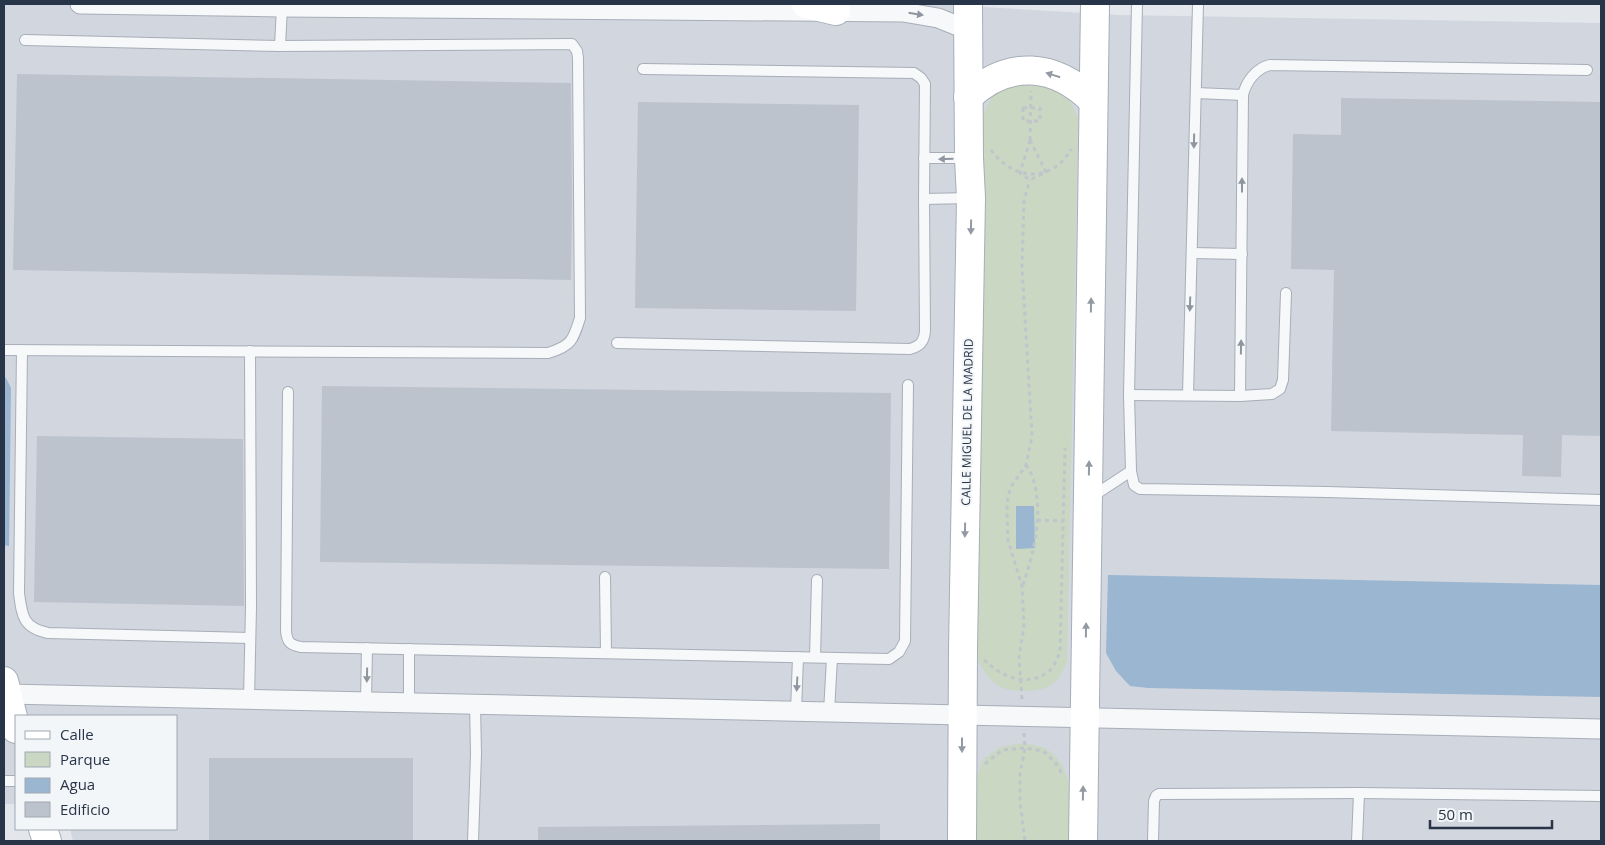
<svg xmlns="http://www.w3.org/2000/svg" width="1605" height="845" viewBox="0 0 1605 845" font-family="'Open Sans',sans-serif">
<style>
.built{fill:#d1d6df}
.green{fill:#c9d7c3}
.water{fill:#9ab6d0}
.building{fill:#bcc3cd}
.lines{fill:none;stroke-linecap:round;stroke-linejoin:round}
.lane-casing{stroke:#a7aeb7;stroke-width:12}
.street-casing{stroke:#a7aeb7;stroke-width:21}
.secondary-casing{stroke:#a7aeb7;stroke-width:30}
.path{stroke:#c0c5cb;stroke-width:3;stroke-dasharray:4 4;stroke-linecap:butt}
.lane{stroke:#f6f8fa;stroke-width:10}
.street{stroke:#f6f8fa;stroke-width:19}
.secondary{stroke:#fff;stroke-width:28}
.oneway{fill:#8f96a0}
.oneway2{fill:#949aa3}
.labels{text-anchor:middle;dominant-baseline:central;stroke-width:4;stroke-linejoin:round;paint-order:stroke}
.street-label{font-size:12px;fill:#283447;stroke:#f3f6f9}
</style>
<rect width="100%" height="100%" fill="#e3e7ec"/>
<path class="built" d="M4,4H930L1119,15L1601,23V841H73L70,829H176V716H16V804H4Z"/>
<g class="green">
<path d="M1029,78L1068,97L1078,118L1067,663C1063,669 1060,678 1054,683C1043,693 1011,693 999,686C988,680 983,669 977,659L982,121C991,90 1000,87 1029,78Z"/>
<path d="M1024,743C1030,745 1040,745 1046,749C1077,767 1070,811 1069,841H974V789L982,760L1000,747Z"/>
</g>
<g class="water">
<path d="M4,378H6L11,388L9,546L4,545Z"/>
<path d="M1016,506H1034L1035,548L1016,549Z"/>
<path d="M1108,575L1601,585V697L1148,688L1130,686L1116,671L1106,653Z"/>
</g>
<g class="building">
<path d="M17,74L571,83L572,201L571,280L13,270Z"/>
<path d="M1341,98L1601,102V436L1562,435L1561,477L1522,476L1523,435L1331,431L1334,270L1291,269L1293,134L1341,135Z"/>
<path d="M638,102L859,105L856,311L635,308Z"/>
<path d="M322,386L891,393L889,569L320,562Z"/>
<path d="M37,436L243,439L244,606L34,602Z"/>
<rect x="209" y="758" width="204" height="83"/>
<path d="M880,824V841H538V827Z"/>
</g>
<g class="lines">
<defs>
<g id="lane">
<path d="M1137,4L1129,395L1131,471L1134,485L1140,489L1327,492L1601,500"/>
<path d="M280,46L282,7"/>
<path d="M1196,93L1243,95"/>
<path d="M924,158H968"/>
<path d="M924,199L970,198"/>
<path d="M1192,253L1242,254"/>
<path d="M617,343L910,349C920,346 924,342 925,331L924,199L925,84L921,78L914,73L643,69"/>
<path d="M4,350L548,353C571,346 573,341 580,318L578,58L577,51L572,44L280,46L25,40"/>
<path d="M22,350L19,593C22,616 23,628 48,633L250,638"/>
<path d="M288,392L286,631C287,642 290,645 301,647L889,659L899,652L905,641L908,385"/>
<path d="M1129,395L1240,396L1272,394L1280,389L1283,380L1286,293"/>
<path d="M1188,395L1198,4"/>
<path d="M1240,396L1243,95C1246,82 1256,68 1270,65L1587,70"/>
<path d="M1090,498L1131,471"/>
<path d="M605,577L606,653"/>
<path d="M815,657L817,580"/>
<path d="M249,699L251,607L250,351"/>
<path d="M366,701L367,648"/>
<path d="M409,702V649"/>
<path d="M796,711L798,657"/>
<path d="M829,712L832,658"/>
<path d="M4,781H16"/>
<path d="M473,841L476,754L475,704"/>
<path d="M1153,841L1154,801L1156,796L1159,794L1359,793L1601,796"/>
<path d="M1357,841L1359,793"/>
</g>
<g id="street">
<path d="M80,4L282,7L903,12L938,18L968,30"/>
<path d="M7,694L1601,729"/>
</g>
<g id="secondary">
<path d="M806,4L836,11"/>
<path d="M968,97C1009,59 1055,63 1093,101"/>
<path d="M4,681L16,729"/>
<path d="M43,829L47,841"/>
<path d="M962,841L963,649L971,198L969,158L968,4"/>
<path d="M1083,841L1095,4"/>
</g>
</defs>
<use href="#lane" class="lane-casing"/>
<use href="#street" class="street-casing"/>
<use href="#secondary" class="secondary-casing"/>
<g class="path">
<rect x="1023" y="108" width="17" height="13"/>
<path d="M1030,140L1046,172L1030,180L1020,173Z"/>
<path d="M1030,140L1031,91"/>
<path d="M991,150C1012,180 1052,184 1071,149"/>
<path d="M1037,520L1063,521"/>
<path d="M1023,585C1034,552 1043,517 1034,482C1033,476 1029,470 1026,465"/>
<path d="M984,660C1001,676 1026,688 1048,672C1054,667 1057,659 1060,652L1065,448"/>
<path d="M1022,699L1019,657L1024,626L1022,586L1008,540L1007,510L1008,496L1011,487L1026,465L1032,436L1022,267L1024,200L1030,180"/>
<path d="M1024,733L1025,748L1020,774V802L1025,841"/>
<path d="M985,764L1002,750L1025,748L1043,751L1055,762L1062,774"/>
</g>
<use href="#lane" class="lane"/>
<use href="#street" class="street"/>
<use href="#secondary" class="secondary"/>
</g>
<defs><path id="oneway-solid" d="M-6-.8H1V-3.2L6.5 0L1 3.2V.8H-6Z" transform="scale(1.25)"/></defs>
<g class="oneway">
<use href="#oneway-solid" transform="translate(916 14) rotate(9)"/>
<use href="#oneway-solid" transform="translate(1194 141) rotate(91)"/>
<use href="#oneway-solid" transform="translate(946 159) rotate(179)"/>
<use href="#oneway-solid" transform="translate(1242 185) rotate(-90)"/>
<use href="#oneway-solid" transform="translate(1190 304) rotate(92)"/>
<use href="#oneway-solid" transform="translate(1241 347) rotate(-89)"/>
<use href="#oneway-solid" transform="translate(367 675) rotate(91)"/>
<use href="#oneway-solid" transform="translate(797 684) rotate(93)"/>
</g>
<g class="oneway2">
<use href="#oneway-solid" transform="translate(1053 75) rotate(-163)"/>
<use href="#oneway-solid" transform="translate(971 227) rotate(91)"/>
<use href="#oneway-solid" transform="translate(1091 305) rotate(-89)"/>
<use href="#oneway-solid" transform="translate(1089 468) rotate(-89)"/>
<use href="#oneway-solid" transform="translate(965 530) rotate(91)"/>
<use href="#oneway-solid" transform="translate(1086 630) rotate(-89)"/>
<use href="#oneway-solid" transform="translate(962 745) rotate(90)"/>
<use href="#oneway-solid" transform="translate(1083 793) rotate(-89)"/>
</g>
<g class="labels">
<g class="street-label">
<text transform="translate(967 422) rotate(-89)">CALLE MIGUEL DE LA MADRID</text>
</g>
</g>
<rect width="1605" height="845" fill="none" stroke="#283447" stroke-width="10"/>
<rect x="15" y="715" width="162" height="115" fill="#f3f6f9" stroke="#a2a8b2"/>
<rect x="25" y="731" width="25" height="8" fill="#ffffff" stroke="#a2a8b2"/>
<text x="60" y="740" font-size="15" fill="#283447">Calle</text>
<rect x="25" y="752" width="25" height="15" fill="#c9d7c3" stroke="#a2a8b2"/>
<text x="60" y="765" font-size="15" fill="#283447">Parque</text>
<rect x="25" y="778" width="25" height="15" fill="#9ab6d0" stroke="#a2a8b2"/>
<text x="60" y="790" font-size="15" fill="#283447">Agua</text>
<rect x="25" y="802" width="25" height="15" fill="#bcc3cd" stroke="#a2a8b2"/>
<text x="60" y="815" font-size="15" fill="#283447">Edificio</text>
<path d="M1430 820v8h122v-8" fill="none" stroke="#283447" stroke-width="2.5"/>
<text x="1438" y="820" font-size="15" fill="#283447" stroke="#f3f6f9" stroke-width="4" paint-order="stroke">50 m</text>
</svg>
